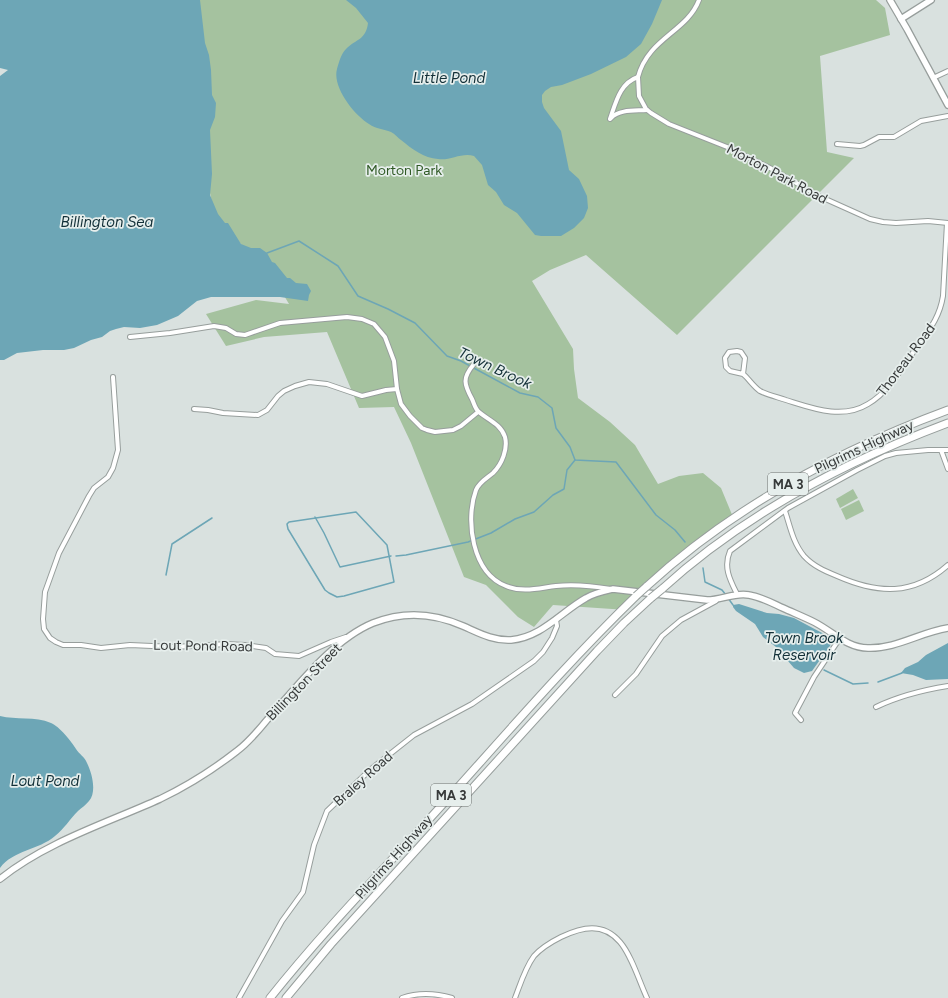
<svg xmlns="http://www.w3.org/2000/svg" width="948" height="998" viewBox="0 0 948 998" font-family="Figtree,sans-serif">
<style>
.green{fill:#a5c29f}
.water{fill:#6da6b6}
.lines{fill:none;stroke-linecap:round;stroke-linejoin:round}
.stream{stroke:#6da6b6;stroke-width:1.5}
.street-casing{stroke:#979e9c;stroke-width:6}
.secondary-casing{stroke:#979e9c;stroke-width:8}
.highway-casing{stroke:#979e9c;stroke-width:9}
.street{stroke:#fff;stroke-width:4}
.secondary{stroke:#fff;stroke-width:5.5}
.highway{stroke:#fff;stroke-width:7}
.highway-bridge-casing{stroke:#979e9c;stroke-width:9;stroke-linecap:butt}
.highway-bridge{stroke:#fff;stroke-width:7}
.labels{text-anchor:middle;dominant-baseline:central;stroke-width:3.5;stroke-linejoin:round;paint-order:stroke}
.shield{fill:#e6eeec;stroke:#6c706f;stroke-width:1}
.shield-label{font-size:13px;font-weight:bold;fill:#373a3a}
.park-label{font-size:14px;fill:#305a26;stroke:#e6eeec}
.street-label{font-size:14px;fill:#373a3a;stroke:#e6eeec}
.water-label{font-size:15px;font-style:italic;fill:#133038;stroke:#e6eeec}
</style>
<rect width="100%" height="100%" fill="#d9e1df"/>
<g class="green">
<path d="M186,0H876L885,8L890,35L820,56L827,152L854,158L677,335L586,255L550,270L532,281L573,349L574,369L578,398L610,422L635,445L658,484L679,476L703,473L721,488L733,517L699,541L627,610L553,605L534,627L518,617L486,585L464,577L411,443L394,407L359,408L327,332L264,337L226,346L206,314L256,300L289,304L276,282L258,264L214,213L209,188Z"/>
<path d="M853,489L858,498L840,508L836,499Z"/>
<path d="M859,500L864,511L846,520L841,509Z"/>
</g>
<g class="water">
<path d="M0,0H200L205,43L209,55L211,70L212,95L216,103L215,117L210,130L212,174L210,195L218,214L225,223H228L241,244L251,248H260L267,253L272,262L275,263L287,278H290L296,283L307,284L311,291L309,295L308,301L280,297H211L197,301L178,316L157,325L140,328L124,327L116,329L110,331L102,337L91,340L74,348L64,350H43L17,353L4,360H0V76L8,70L0,68Z"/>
<path d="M346,0H662L652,24L641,44L626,57L591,74L562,85L551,87L545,91L542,95V102L544,108L561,131L569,170L579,179L587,196L588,208L584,218L574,228L561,236H541L535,235L517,213L504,205L496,192L488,185L482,165L474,156C462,152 450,161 438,159C424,158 412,149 401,140C398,138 395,134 391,132C384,129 376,129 369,124C354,115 332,87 337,69C339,62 341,54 346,49C356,39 366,40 368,23L356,8Z"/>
<path d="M739,604L767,613L779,614L794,618L824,634L832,639V643L812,671L804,673L794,668L776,647L763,637L755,624L736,611L733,607V605Z"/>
<path d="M948,643V679L926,680L913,675L901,673L905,668L918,662L926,655Z"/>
<path d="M0,716C16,720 35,716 51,723C59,726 72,742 76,749C79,754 85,757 87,763C92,773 97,792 89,801C86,805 81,808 78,811C70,819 64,829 55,836C39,850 13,850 0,868Z"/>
</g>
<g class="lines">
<g class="stream">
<path d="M267,253L299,241L338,266L358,296L388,309L415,323L447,356L461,361L520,393L538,397L552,408L556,428L570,447L575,460L616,462L656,515L675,530L685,542"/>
<path d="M356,512L387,545L394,582L344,596L337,597L329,593L325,590L288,529L287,524L289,522Z"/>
<path d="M315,517L324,533L340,567L391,556"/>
<path d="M396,556L406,555L468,542L491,533L515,519L534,512L553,495L564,489L567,470L575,460"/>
<path d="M703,568L705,582L722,590L726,595"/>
<path d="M166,575L172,544L212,518"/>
<path d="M728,598L733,605"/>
<path d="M824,670L853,684L868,683"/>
<path d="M878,682L902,673"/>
</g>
<defs>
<g id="street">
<path d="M638,77L639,96L646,109L651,113L669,124L727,147L770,168L821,197L870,219L883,222L896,223L928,221L948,223"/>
<path d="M933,78L948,71"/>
<path d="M611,118C620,109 635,111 647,110"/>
<path d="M610,119C616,102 620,83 638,77C648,38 687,32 699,0"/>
<path d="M837,144L860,146L864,145L879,137H894L921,121L948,116"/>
<path d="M130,337L170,333L214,326L226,328L236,334L245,335L280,323L347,317L362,319L374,324L385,337L394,361L397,389L401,404L410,416L422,428L427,430L435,432L453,430L461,426L478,412"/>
<path d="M474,364C462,378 464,384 472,399C474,403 475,409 479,412C488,420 501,424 505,437C508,449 502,464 493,473C487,478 479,482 476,490C465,520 472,573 506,586C523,593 539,588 556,586C574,584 593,586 611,589"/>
<path d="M743,374L730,371L726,367L725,358L729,352L737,351L741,352L745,358L743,374C749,379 753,386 760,391C768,395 777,397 786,400C812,408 842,420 868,404C887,393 900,372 912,354C926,333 939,321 943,296L947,223"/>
<path d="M113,377L118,450L113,468L108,477L94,488L89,496L59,553L45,592L43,619L44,629L50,638L56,642L63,645H81L101,648L130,645L174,647L227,644L245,645L266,648L275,654L299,656L331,642L346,637"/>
<path d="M194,409L208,410L223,413L258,415L267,410L278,396L284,391L295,386L309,382L327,384L362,396L386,390L397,389"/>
<path d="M941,450L948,469"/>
<path d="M785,511C790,526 793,543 804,556C813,566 825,571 837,576C878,594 913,596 948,565"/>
<path d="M737,594C730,580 723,567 730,551L788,508L857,470L885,456L896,453L928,450H948"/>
<path d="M615,695L636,674L662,636L681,620L716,601"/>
<path d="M876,707C899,696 923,690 948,686"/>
<path d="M801,720L795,713L814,677L840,638"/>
<path d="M239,998L282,921L303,892L314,845L327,811L371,769L414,735L472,704L534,661L543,652L552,638L557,626L556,620"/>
<path d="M402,998C419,992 435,993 452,998"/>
<path d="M515,998C520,985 525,968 534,956C542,947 551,942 561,937C582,927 603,922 620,942C632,956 639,981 647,998"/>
</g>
<g id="secondary">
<path d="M890,0L907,29L948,105"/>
<path d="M901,19L931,0"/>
<path d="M0,879C46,842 107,823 160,799C187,786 214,769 237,751C248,743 258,731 267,720C296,688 332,640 373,623C403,611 434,613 463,626C479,633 493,641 511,640C542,637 561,612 586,598C594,593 604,591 613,589L707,600C722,600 735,592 749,595C761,597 772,603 783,608C794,613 804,617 814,622C832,631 847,648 868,648C896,649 921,632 948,628"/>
</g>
<g id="highway">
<path d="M646,587C734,506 837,451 948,410"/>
<path d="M662,589C744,514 844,462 948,423"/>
<path d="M270,998C324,930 385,868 443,804C506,734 568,662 636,596"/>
<path d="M286,998L331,944L597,651L624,623L651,598"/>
</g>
</defs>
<use href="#street" class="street-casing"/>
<use href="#secondary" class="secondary-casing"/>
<use href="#highway" class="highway-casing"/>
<use href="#street" class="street"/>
<use href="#secondary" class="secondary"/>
<use href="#highway" class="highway"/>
<defs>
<g id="highway-bridge">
<path d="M636,596L646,587"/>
<path d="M651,598L662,589"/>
</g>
</defs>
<use href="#highway-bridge" class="highway-bridge-casing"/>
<use href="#highway-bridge" class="highway-bridge"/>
</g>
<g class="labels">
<g class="shield">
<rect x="768" y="473" width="40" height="22" rx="3"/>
<rect x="431" y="784" width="40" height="22" rx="3"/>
</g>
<g class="shield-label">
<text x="788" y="484">MA 3</text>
<text x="451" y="795">MA 3</text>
</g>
<g class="park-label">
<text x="404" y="170">Morton Park</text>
</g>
<g class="street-label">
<text transform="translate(777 174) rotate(28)">Morton Park Road</text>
<text transform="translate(906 360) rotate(-53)">Thoreau Road</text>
<text transform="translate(864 447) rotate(-25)">Pilgrims Highway</text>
<text transform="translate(203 646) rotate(1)">Lout Pond Road</text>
<text transform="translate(304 682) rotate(-46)">Billington Street</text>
<text transform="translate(363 779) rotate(-42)">Braley Road</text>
<text transform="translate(394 857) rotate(-48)">Pilgrims Highway</text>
</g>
<g class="water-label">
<text x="449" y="78">Little Pond</text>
<text x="107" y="222">Billington Sea</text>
<text transform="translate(495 368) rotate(25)">Town Brook</text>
<text x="804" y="638">Town Brook<tspan x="804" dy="17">Reservoir</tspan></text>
<text x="45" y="781">Lout Pond</text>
</g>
</g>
</svg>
